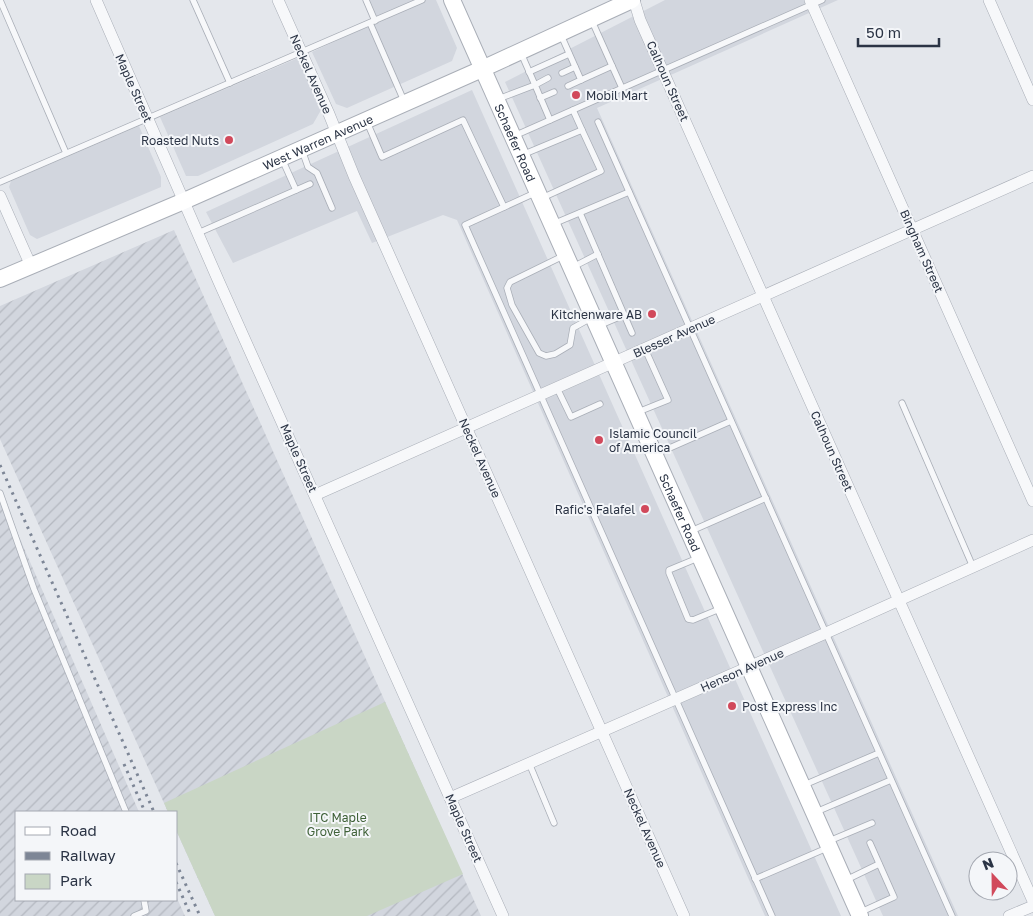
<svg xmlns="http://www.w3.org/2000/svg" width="1033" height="916" viewBox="0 0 1033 916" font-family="'Golos Text',sans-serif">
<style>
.built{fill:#d2d6de}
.industrial{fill:url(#industrial-furrows)}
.green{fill:#c9d6c5}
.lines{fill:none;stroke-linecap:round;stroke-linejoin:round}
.lane-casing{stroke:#a9aeb7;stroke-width:7}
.street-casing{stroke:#a9aeb7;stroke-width:12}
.secondary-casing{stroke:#a9aeb7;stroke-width:18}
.lane{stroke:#f7f8fa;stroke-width:5.5}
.street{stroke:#f7f8fa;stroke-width:11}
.secondary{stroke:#fff;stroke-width:16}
.rail{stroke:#7d8696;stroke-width:3;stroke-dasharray:2.5 5;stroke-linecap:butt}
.poi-dot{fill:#d1495b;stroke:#f4f6f9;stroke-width:2}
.labels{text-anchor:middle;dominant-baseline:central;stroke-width:4;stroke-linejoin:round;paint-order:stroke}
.street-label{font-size:12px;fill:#2b3445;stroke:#f4f6f9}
.poi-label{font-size:12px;fill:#2b3445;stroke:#f4f6f9;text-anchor:start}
.park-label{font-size:12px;fill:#3f6138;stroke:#f4f6f9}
</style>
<defs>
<pattern id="industrial-furrows" width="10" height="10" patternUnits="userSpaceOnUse" patternTransform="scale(1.25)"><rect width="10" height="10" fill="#d2d6de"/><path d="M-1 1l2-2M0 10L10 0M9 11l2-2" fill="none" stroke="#b4b8c0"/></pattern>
</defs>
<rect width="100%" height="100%" fill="#e4e7ec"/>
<g class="built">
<path d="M369,0H436L457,48L452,61L347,108L336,104L312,52L355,32L378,23Z"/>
<path d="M665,0H838L597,108L958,916H883L505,82Z"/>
<path d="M298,58L321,110L313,124L198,176H186L160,117Z"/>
<path d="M472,90L841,916H765L457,220L443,215L372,243L357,211L233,263L206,212Z"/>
<path d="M139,126L161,177V187L37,239L30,235L9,187L11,181Z"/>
</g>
<g class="industrial">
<path d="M174,230L481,916H215L176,830V812H168L0,439V306Z"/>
<path d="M0,493L139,812H16V900H176V896L185,916H0Z"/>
</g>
<path class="green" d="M385,702L463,874L367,916H215L176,830V812H168L164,803Z"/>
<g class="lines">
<defs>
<g id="lane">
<path d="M0,0L66,153"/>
<path d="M193,0L230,83"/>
<path d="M366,0L375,21"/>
<path d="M592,21L622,88"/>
<path d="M370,23L404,101"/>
<path d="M561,35L581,80L568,86"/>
<path d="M529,72L569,54"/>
<path d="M562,73L575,67"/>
<path d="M548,78L535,85L550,120"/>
<path d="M581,80L612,66"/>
<path d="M540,98L554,92"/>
<path d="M498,99L535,85L521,53"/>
<path d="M573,110L582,130"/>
<path d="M367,122L382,157L463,120L504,207"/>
<path d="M598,122L952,916"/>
<path d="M514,136L822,0"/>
<path d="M302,150L308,167L317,173L332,208"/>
<path d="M522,155L582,130L601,171L542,198"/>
<path d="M282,159L296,190"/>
<path d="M0,182L422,0"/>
<path d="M537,192L465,225L772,916"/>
<path d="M580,213L632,333"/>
<path d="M553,224L629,192"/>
<path d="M198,233L310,184"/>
<path d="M563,256L510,282L507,288L512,305L539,353L546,356L555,354L570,345L573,328L591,318"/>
<path d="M573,267L598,254"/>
<path d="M598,326L624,315"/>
<path d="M557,388L571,417L600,404"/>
<path d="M902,403L973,567"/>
<path d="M638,412L668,400L645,349"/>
<path d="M656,454L731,421"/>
<path d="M0,493L34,589L126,812"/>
<path d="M691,531L766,498"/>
<path d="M698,558L669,570V573L688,619L693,620L722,608"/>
<path d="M529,763L554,823"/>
<path d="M804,785L879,753"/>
<path d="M816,812L891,780"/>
<path d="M829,841L872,823"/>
<path d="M755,879L827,848"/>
<path d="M846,880L879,864"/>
<path d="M861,912L894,897L870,843"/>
<path d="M134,916L146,911L144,900"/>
</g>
<g id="street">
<path d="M96,0L219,282L503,916"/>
<path d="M278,0L329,114L354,176L684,916"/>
<path d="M634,0L640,20L1033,901"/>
<path d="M810,0L1033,501"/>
<path d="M989,0L1033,100"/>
<path d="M0,196L31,266"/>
<path d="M315,495L1033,176"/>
<path d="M450,798L826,633L1033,540"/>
<path d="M1009,916L1033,906"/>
</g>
<g id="secondary">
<path id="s1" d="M452,0L860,916"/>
<path id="s2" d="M0,279L184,201L482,69L632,0"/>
</g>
</defs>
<use href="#lane" class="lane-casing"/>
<use href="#street" class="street-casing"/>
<use href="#secondary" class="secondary-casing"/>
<use href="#lane" class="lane"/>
<use href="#street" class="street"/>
<use href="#secondary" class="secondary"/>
<g class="rail">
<path d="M0,465L154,812"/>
<path d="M124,764L145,812"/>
<path d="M176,863L200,916"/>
<path d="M176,882L191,916"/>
</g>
</g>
<g class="poi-dot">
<circle cx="576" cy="95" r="5"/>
<circle cx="229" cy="140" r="5"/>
<circle cx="652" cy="314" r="5"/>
<circle cx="599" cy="440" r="5"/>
<circle cx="645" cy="509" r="5"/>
<circle cx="732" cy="706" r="5"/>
</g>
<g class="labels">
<g class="street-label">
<text transform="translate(311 74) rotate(66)">Neckel Avenue</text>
<text transform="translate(668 81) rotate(66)">Calhoun Street</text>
<text transform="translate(134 88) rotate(66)">Maple Street</text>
<text stroke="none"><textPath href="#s2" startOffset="346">West Warren Avenue</textPath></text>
<text stroke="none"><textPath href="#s1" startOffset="156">Schaefer Road</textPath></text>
<text transform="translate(922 251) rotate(66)">Bingham Street</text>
<text transform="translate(674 336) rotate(-24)">Blesser Avenue</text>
<text transform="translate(832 451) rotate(66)">Calhoun Street</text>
<text transform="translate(299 458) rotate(66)">Maple Street</text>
<text transform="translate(480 458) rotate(66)">Neckel Avenue</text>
<text stroke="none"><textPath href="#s1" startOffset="561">Schaefer Road</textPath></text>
<text transform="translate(742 670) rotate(-24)">Henson Avenue</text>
<text transform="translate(464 828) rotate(66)">Maple Street</text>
<text transform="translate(645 828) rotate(66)">Neckel Avenue</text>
</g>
<g class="poi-label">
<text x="586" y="95">Mobil Mart</text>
<text x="219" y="140" text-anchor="end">Roasted Nuts</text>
<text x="642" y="314" text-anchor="end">Kitchenware AB</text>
<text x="609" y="433">Islamic Council<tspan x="609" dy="14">of America</tspan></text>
<text x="635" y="509" text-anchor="end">Rafic's Falafel</text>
<text x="742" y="706">Post Express Inc</text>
</g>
<g class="park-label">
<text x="338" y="817">ITC Maple<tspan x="338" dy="14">Grove Park</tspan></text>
</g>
</g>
<rect x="15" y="811" width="162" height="90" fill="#f4f6f9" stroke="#a4a8b1"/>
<rect x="25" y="827" width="25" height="8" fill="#ffffff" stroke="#a4a8b1"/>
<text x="60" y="836" font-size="15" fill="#2b3445">Road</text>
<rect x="25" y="852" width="25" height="8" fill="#7d8696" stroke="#a4a8b1"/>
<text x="60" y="861" font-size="15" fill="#2b3445">Railway</text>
<rect x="25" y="874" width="25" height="15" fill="#c9d6c5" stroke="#a4a8b1"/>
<text x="60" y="886" font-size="15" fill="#2b3445">Park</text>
<g transform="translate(993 876) rotate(338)"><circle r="24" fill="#f4f6f9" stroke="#a4a8b1"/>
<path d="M0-4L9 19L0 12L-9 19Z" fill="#d1495b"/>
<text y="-8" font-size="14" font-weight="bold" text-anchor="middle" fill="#2b3445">N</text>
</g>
<path d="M858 38v8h81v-8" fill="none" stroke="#2b3445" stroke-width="2.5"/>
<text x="866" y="38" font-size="15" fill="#2b3445" stroke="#f4f6f9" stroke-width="4" paint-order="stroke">50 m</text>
</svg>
